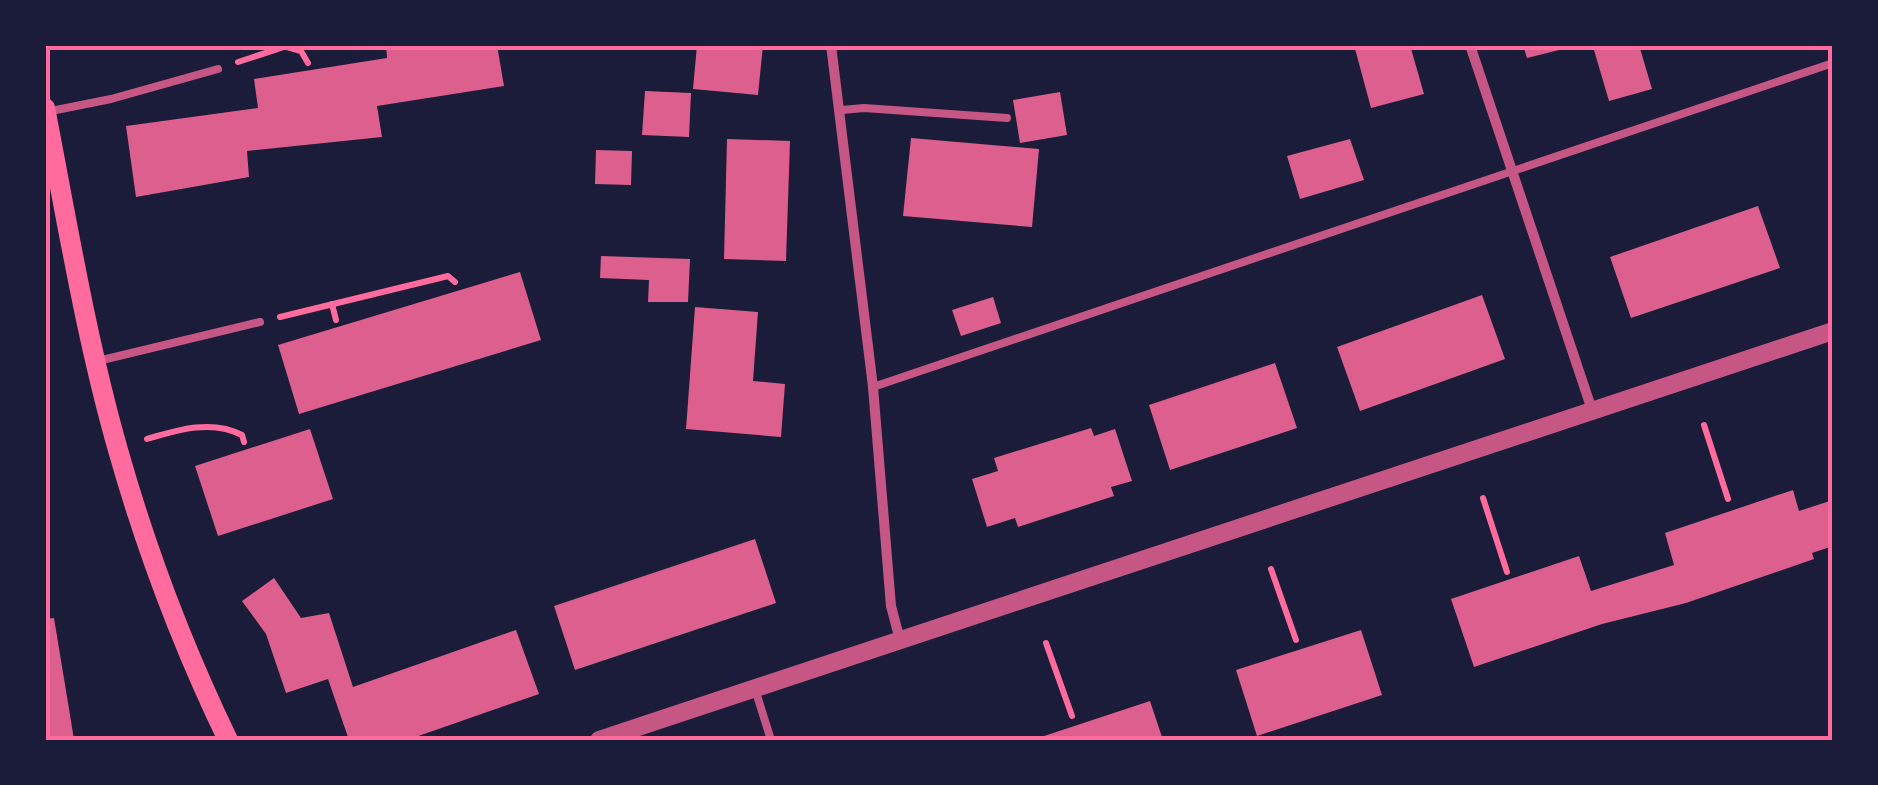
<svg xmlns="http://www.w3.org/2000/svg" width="1878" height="785" viewBox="0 0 1878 785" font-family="Inter,sans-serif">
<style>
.building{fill:#dd5f8e}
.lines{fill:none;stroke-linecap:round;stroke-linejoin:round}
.path{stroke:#ff6b9d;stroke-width:6}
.service{stroke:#c65784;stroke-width:8}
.minor{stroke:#c65784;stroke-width:10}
.tertiary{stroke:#c65784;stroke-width:18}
.secondary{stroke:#ff6b9d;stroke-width:20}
.neatline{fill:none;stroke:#ff6b9d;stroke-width:4}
</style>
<rect width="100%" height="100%" fill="#1b1b3a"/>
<g class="building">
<path d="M386,45H497L504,86L377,106L382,137L247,151L249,177L136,197L126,126L258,108L254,79L387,58Z"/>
<path d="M697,45H763L758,95L693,89Z"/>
<path d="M1354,45H1410L1424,94L1371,108Z"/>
<path d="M1523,45H1574L1575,46L1527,58Z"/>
<path d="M1613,45H1639L1652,89L1609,101L1594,50Z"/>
<path d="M645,91L691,93L689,137L642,135Z"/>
<path d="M1060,92L1067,135L1020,143L1013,100Z"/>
<path d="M911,138L1039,149L1032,227L903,216Z"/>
<path d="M727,139L790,141L786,261L724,259Z"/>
<path d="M1350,139L1364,180L1300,199L1287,156Z"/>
<path d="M596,150L632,151L631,185L595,184Z"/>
<path d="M1758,206L1780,268L1631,318L1610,257Z"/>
<path d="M601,256L690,259L688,302H648L649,280L600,278Z"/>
<path d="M520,272L541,340L299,414L278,345Z"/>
<path d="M1482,295L1505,359L1360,411L1337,347Z"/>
<path d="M993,297L1001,323L961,336L952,310Z"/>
<path d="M695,307L758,312L753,381L785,384L781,437L686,429Z"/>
<path d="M1275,363L1297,428L1170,470L1149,405Z"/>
<path d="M1091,428L1094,436L1115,429L1132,481L1111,487L1114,496L1018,527L1015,518L987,527L972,479L998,471L994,458Z"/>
<path d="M310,429L333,499L218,536L195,466Z"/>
<path d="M1793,490L1799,511L1833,500V546L1812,553L1814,559L1686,603L1602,624L1474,667L1451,599L1579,556L1591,591L1674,565L1665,533Z"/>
<path d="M755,539L776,603L575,670L554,606Z"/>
<path d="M274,578L301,618L329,613L353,687L516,630L539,694L407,740H349L328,679L286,693L266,634L242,601Z"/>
<path d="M54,618L71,721L74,740H45V619Z"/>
<path d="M1361,630L1382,695L1257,736L1236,670Z"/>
<path d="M1150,701L1163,740H1035V739Z"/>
</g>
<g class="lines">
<g class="path">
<path d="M287,47L301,51L308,63"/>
<path d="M238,62L290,45"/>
<path d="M332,304L336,320"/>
<path d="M280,317L448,276L455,282"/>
<path d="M1704,425L1728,499"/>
<path d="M147,439C177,430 212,419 242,435L244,442"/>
<path d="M1483,498L1507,572"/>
<path d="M1271,569L1296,640"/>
<path d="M1046,643L1072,716"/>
</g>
<g class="service">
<path d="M842,110L864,108L1007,118"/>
<path d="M46,112L111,99L218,69"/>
<path d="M98,361L260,322"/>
<path d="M873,387L1833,63"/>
<path d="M755,689L771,740"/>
</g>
<g class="minor">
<path d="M831,45L873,387L891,606L900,640"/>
<path d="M1470,45L1592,410"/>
</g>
<path class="tertiary" d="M599,740L1833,331"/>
<path class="secondary" d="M45,108C67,221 86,338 118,450C146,549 183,647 228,740"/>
</g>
<rect width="1878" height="785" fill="none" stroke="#1b1b3a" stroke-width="95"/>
<rect x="48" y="48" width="1782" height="690" class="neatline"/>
</svg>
